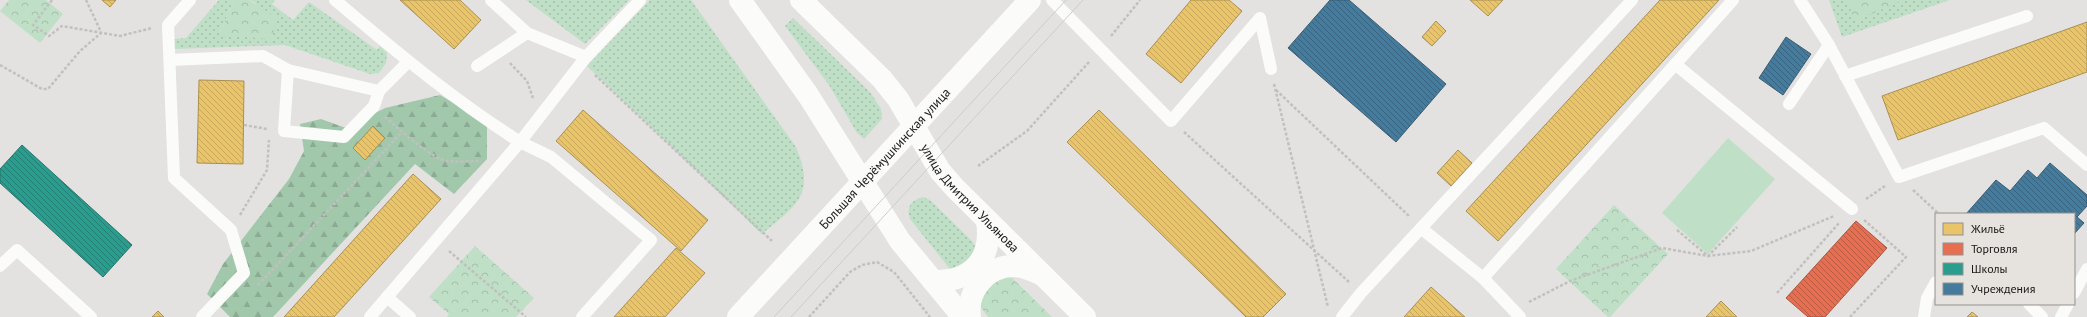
<svg xmlns="http://www.w3.org/2000/svg" width="2087" height="317" viewBox="0 0 2087 317" font-family="'PT Sans',sans-serif">
<style>
.grass{fill:url(#grass-dots)}
.forest{fill:url(#forest-firs)}
.park{fill:url(#park-crowns)}
.pitch{fill:#bfe0c7}
.homes{fill:url(#homes-back-hatch);stroke:#aa9050}
.shops{fill:url(#shops-back-hatch);stroke:#a9553f}
.schools{fill:url(#schools-back-hatch);stroke:#25756a}
.public{fill:url(#public-back-hatch);stroke:#385d74}
.lines{fill:none;stroke-linecap:round;stroke-linejoin:round}
.path{stroke:#c1c0bf;stroke-width:2.5;stroke-dasharray:3 2;stroke-linecap:butt}
.lane{stroke:#fbfbfa;stroke-width:12}
.secondary{stroke:#fbfbfa;stroke-width:22}
.tram{stroke:#ccc;stroke-width:1}
.labels{text-anchor:middle;dominant-baseline:central;stroke-width:4;stroke-linejoin:round;paint-order:stroke}
.street-label{font-size:13px;fill:#181715;stroke:#e6e3de}
</style>
<defs>
<pattern id="grass-dots" width="8" height="8" patternUnits="userSpaceOnUse"><rect width="8" height="8" fill="#bfe0c7"/><path d="M2 2h.1M6 6h.1" fill="none" stroke="#a3bfaa" stroke-width="1.8" stroke-linecap="round"/></pattern>
<pattern id="forest-firs" width="22" height="20" patternUnits="userSpaceOnUse"><rect width="22" height="20" fill="#a2c8ac"/><path d="M5 1l3.5 6h-7zM16 11l3.5 6h-7z" fill="#8bab93"/></pattern>
<pattern id="park-crowns" width="20" height="18" patternUnits="userSpaceOnUse"><rect width="20" height="18" fill="#bfe0c7"/><path d="M2 6a3 3 0 1 1 6 0M12 15a3 3 0 1 1 6 0" fill="none" stroke="#a3bfaa"/></pattern>
<pattern id="homes-back-hatch" width="6" height="6" patternUnits="userSpaceOnUse"><rect width="6" height="6" fill="#e9c46a"/><path d="M-1 5l2 2M0 0l6 6M5-1l2 2" fill="none" stroke="#c7a85b"/></pattern>
<pattern id="shops-back-hatch" width="6" height="6" patternUnits="userSpaceOnUse"><rect width="6" height="6" fill="#e76f51"/><path d="M-1 5l2 2M0 0l6 6M5-1l2 2" fill="none" stroke="#ba5a42"/></pattern>
<pattern id="schools-back-hatch" width="6" height="6" patternUnits="userSpaceOnUse"><rect width="6" height="6" fill="#2a9d8f"/><path d="M-1 5l2 2M0 0l6 6M5-1l2 2" fill="none" stroke="#237f74"/></pattern>
<pattern id="public-back-hatch" width="6" height="6" patternUnits="userSpaceOnUse"><rect width="6" height="6" fill="#457b9d"/><path d="M-1 5l2 2M0 0l6 6M5-1l2 2" fill="none" stroke="#39647f"/></pattern>
</defs>
<rect width="100%" height="100%" fill="#e4e2e0"/>
<g class="grass">
<path d="M219,0H234L219,35L256,3L249,0H275L272,4L293,20L309,2L377,50L380,46L387,53L386,63L379,73L370,74L285,45L175,49L172,43L174,39L186,38Z"/>
<path d="M526,0H629L585,44Z"/>
<path d="M650,0H691L796,147C816,195 797,205 762,234L587,66Z"/>
<path d="M1829,0H1950L1842,37Z"/>
<path d="M793,18L870,92L881,109L882,119L864,139L857,133L829,85L785,26Z"/>
<path d="M923,197L930,200L973,242L977,251L965,270L950,269L910,219C906,207 911,200 923,197Z"/>
</g>
<path class="forest" d="M440,95L487,123V159L454,194L415,164L273,317H230L207,294L223,264L289,179L304,151L300,124L321,119L346,128L385,108Z"/>
<g class="park">
<path d="M9,0H46L63,14L40,43L0,11Z"/>
<path d="M234,0H249L277,18L271,39L219,35Z"/>
<path d="M1847,0H1898L1899,2L1855,21Z"/>
<path d="M1614,205L1668,254L1610,317H1608L1556,269Z"/>
<path d="M475,246L534,298L516,317H447L449,314L429,297Z"/>
<path d="M1010,276L1052,317H988L980,306L981,287Z"/>
</g>
<path class="pitch" d="M1728,138L1775,179L1708,254L1662,213Z"/>
<g class="homes">
<path d="M102,0H116L110,7Z"/>
<path d="M400,0H460L481,20L454,49Z"/>
<path d="M1191,0H1229L1242,11L1181,83L1146,54Z"/>
<path d="M1470,0H1503L1488,16Z"/>
<path d="M1660,0H1719L1498,241L1466,211Z"/>
<path d="M1436,21L1446,31L1432,46L1422,37Z"/>
<path d="M2087,22V72L1898,140L1882,96Z"/>
<path d="M199,80L244,81L243,164L197,163Z"/>
<path d="M583,110L708,220L681,251L556,141Z"/>
<path d="M1099,110L1286,294L1263,317H1246L1067,142Z"/>
<path d="M373,126L385,138L365,160L353,148Z"/>
<path d="M1458,150L1472,163L1451,186L1437,173Z"/>
<path d="M413,174L441,199L421,221L334,317H284Z"/>
<path d="M676,248L705,273L665,317H614Z"/>
<path d="M1431,287L1465,317H1404Z"/>
<path d="M1721,301L1737,317H1706Z"/>
<path d="M158,311L164,317H152Z"/>
<path d="M1972,312L1978,317H1967Z"/>
</g>
<path class="shops" d="M1856,221L1887,248L1825,317H1808L1786,298Z"/>
<path class="schools" d="M22,145L132,245L103,277L0,183V169Z"/>
<g class="public">
<path d="M1330,0H1349L1446,84L1396,142L1288,48Z"/>
<path d="M1786,37L1811,54L1783,95L1759,78Z"/>
<path d="M2050,163L2087,195V206L2077,217L2084,223L2074,234V214H1966L1996,180L2010,191L2028,170L2037,178Z"/>
</g>
<g class="lines">
<g class="path">
<path d="M52,0L33,25L49,36L62,26L120,36L152,28"/>
<path d="M86,0L101,32"/>
<path d="M1111,36L1140,0"/>
<path d="M510,63L527,81L533,98"/>
<path d="M0,65L42,89H48L80,51L101,33"/>
<path d="M595,75L772,241"/>
<path d="M1274,84L1328,307"/>
<path d="M1276,90L1410,217"/>
<path d="M385,117C398,128 430,158 447,161C458,162 470,161 481,161"/>
<path d="M244,125L267,129"/>
<path d="M1184,132L1349,282"/>
<path d="M978,166L1027,131L1089,62"/>
<path d="M1913,190L1939,214"/>
<path d="M1866,199L1885,186"/>
<path d="M240,215L267,170L269,140"/>
<path d="M1677,230L1708,256L1737,227"/>
<path d="M449,251L526,317"/>
<path d="M258,285L402,132"/>
<path d="M1777,293L1840,222"/>
<path d="M1529,302L1570,281L1662,248L1708,256L1751,251L1834,216"/>
<path d="M809,317L850,272L862,265L877,262L894,272L930,317"/>
<path d="M1850,317L1906,257L1863,219"/>
</g>
<g class="lane">
<path d="M190,0L168,25L174,178L231,230L244,273L202,317"/>
<path d="M335,0C395,51 454,100 520,142L586,57"/>
<path d="M491,0L527,33L586,57L640,0"/>
<path d="M1052,0L1171,121L1260,18L1271,69"/>
<path d="M1800,0L1829,45L1899,177L2044,128L2087,165"/>
<path d="M170,60L263,56L288,70L379,91L408,62"/>
<path d="M1675,64L1852,209"/>
<path d="M477,66L527,33"/>
<path d="M288,70L284,131L344,137L374,106L379,91"/>
<path d="M1845,76L2027,16"/>
<path d="M1789,104L1829,45"/>
<path d="M1422,229L1483,278L1733,0"/>
<path d="M0,266L17,250L91,317"/>
<path d="M1483,278L1520,317"/>
<path d="M2074,293L2087,269"/>
<path d="M387,297L410,317"/>
<path d="M2029,304L2042,317"/>
<path d="M370,317L520,142L551,157L651,240L582,317"/>
<path d="M1342,317L1361,293L1632,0"/>
<path d="M1924,317L1927,298L1936,282"/>
<path d="M2061,317L2068,304"/>
</g>
<g class="secondary">
<path d="M740,0L808,95L900,241L963,317"/>
<path id="s1" d="M801,0L882,79L898,99L940,171L955,188L1085,317"/>
<path d="M933,281C971,282 993,260 987,221"/>
<path id="s2" d="M738,317L1030,0"/>
<path d="M970,317C966,291 987,266 1013,266C1022,266 1032,270 1040,274"/>
</g>
<g class="tram">
<path d="M774,317L1066,0"/>
<path d="M791,317L1083,0"/>
</g>
</g>
<g class="labels">
<g class="street-label">
<text stroke="none"><textPath href="#s2" startOffset="216">Большая Черёмушкинская улица</textPath></text>
<text stroke="none"><textPath href="#s1" startOffset="262">улица Дмитрия Ульянова</textPath></text>
</g>
</g>
<rect x="1935" y="213" width="140" height="92" fill="#e6e3de" stroke="#94918e"/>
<rect x="1943" y="223" width="20" height="12" fill="#e9c46a" stroke="#94918e"/>
<text x="1971" y="233" font-size="12" fill="#181715">Жильё</text>
<rect x="1943" y="243" width="20" height="12" fill="#e76f51" stroke="#94918e"/>
<text x="1971" y="253" font-size="12" fill="#181715">Торговля</text>
<rect x="1943" y="263" width="20" height="12" fill="#2a9d8f" stroke="#94918e"/>
<text x="1971" y="273" font-size="12" fill="#181715">Школы</text>
<rect x="1943" y="283" width="20" height="12" fill="#457b9d" stroke="#94918e"/>
<text x="1971" y="293" font-size="12" fill="#181715">Учреждения</text>
</svg>
